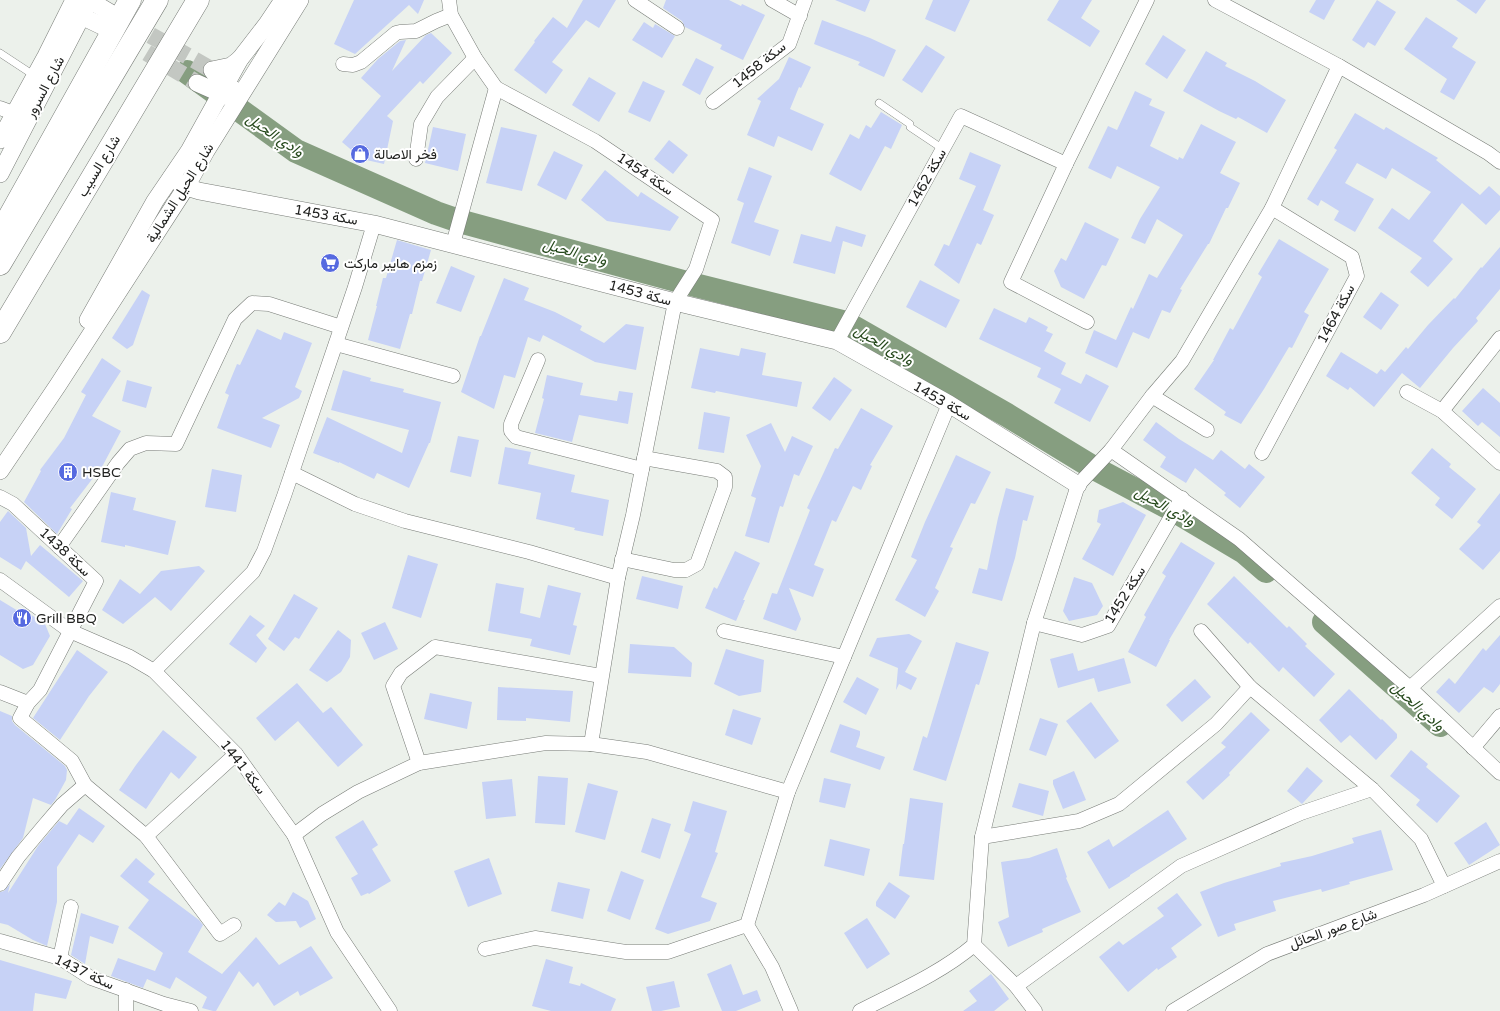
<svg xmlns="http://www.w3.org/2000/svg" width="1500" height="1011" viewBox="0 0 1500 1011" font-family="'Varela Round',Vazirmatn,sans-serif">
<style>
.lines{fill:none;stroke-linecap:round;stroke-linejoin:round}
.river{stroke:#869e80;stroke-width:24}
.building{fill:#c7d2f6}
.tertiary-tunnel{stroke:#c3c7c2;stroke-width:17;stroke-dasharray:17 8;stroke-linecap:butt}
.service-casing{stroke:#787c77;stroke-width:8}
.minor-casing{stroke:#787c77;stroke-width:15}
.tertiary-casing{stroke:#787c77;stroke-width:18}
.trunk-casing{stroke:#787c77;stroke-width:23}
.service{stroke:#fff;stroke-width:7}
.minor{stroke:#fff;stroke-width:14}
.tertiary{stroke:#fff;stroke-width:17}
.trunk{stroke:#fff;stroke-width:22}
.labels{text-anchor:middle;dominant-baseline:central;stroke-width:4;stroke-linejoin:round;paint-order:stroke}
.street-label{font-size:14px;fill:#20211f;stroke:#fff}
.poi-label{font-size:14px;fill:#20211f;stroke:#fff;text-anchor:start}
.water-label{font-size:15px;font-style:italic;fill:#25481b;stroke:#fff}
</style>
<rect width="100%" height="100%" fill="#ecf1eb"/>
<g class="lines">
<g class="river">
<path d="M187,72L296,151L436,213L459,221L687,283L846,323L1007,415L1094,468L1175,511L1244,552L1266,571"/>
<path d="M1324,622L1440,725"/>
</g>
</g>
<g class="building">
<path d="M354,0H424L418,14L409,5L355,54L334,44Z"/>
<path d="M583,0H616L599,28L586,20L552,62L563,70L546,94L514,70L535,42L534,41L553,17L567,28Z"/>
<path d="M666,0H729L741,6L742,4L765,15L743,60L720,49L722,45L685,27L682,21L663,8Z"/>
<path d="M835,0H870L865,12Z"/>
<path d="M933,0H970L955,32L925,19Z"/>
<path d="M1059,0H1092L1081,18L1100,31L1090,47L1047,20Z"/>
<path d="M1316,0H1335L1324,20L1309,12Z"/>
<path d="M1377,0L1396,12L1375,46L1368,42L1364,48L1352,40Z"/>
<path d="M1456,0H1486L1476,14Z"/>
<path d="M1426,17L1458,38L1452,47L1476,62L1454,100L1440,92L1447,79L1404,49Z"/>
<path d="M822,20L870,38L896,50L884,77L858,65L860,62L814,44Z"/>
<path d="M644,22L653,28L655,24L675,36L662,58L632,40Z"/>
<path d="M431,33L452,53L423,84L420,81L387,116L393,121L384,164L362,159L342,142L381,96L361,78L378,59L400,41L406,40L392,71L426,35Z"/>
<path d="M1163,35L1186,50L1167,79L1145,64Z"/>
<path d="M926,45L945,57L922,93L902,80Z"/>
<path d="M1206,51L1227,63L1225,66L1255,81L1286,100L1267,133L1238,117L1236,119L1219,111L1183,91Z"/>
<path d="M789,57L811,67L801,88L799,87L790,109L824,124L812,151L778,136L774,147L747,135L761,101L757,99L779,79Z"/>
<path d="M696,58L714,67L700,95L682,85Z"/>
<path d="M589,77L616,93L599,122L572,105Z"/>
<path d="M643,81L665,91L650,122L628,112Z"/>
<path d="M1135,91L1152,99L1149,105L1165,112L1150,146L1178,160L1179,157L1183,159L1201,124L1236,142L1220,173L1240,183L1228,208H1226L1209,244H1208L1180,289L1182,290L1170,313L1162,310L1149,339L1133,332L1117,368L1085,353L1094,330L1116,340L1131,307L1133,309L1149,274L1157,278L1183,235L1157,219L1145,244L1131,238L1140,219L1160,187L1117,166L1111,179L1088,168L1108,126L1117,130Z"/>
<path d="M881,112L902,125L891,149L885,146L861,191L829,174L850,134L859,139L866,125L871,128Z"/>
<path d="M1355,113L1384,130L1386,127L1438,158L1436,160L1480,195L1489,186L1500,196V210L1486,225L1462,203L1433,241L1453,259L1428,287L1410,272L1422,258L1378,228L1392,208L1409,220L1431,192L1392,168L1386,179L1357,163L1345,183L1374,199L1355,232L1334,220L1339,211L1321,200L1318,206L1307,199L1337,150L1334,148Z"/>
<path d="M433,127L466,134L458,171L425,163Z"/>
<path d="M501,127L537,135L522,191L486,183Z"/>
<path d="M669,140L688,155L673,174L654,159Z"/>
<path d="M554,151L583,165L566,200L537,185Z"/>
<path d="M970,152L1001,165L983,210L994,215L981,245L977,243L959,284L934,265L944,244L949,246L976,186L959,179Z"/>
<path d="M749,167L772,176L754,222L779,230L770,256L731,243L744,203L737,200Z"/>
<path d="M605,170L638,197L641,192L679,217L670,231L607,221L581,200Z"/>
<path d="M1085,222L1119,239L1106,266L1102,265L1084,299L1061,287L1054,271L1061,258L1066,261Z"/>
<path d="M836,226L866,235L862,247L843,241L835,274L793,263L801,234L831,242Z"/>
<path d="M1279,239L1329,269L1304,312L1309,315L1292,348L1289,347L1264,389L1241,424L1224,415L1226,412L1194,389L1214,360H1213L1230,328L1233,330L1262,277L1258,274Z"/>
<path d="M397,240L431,250L422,281H420L412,314H410L400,349L368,340L377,306H376L383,278H386Z"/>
<path d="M1500,247V289L1476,318L1478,321L1453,348L1420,388L1402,373L1374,407L1350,387L1348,390L1326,376L1341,352L1377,374L1381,369L1385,372L1406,347L1408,349L1428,325L1454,298L1455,299L1481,267L1482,268Z"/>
<path d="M451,266L475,276L461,312L436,303Z"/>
<path d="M504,278L529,288L524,300L555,312L582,326L580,330L604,343L626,324L644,327L636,370L595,362L543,335L540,342L528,337L515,378L504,375L494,409L461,392L480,336H481Z"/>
<path d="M920,280L960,300L946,328L906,307Z"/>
<path d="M142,290L150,295L133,345L127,349L112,338Z"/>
<path d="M1381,292L1399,305L1381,330L1363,317Z"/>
<path d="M994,308L1026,323L1029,317L1048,327L1046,331L1053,334L1044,351L1066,363L1061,374L1081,384L1086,374L1109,386L1090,422L1054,403L1061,389L1037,377L1041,368L979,339Z"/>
<path d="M257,329L281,340L284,332L312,343L295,387L302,391L299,398L262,418L280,425L271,448L217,428L229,395L225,393L237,364L240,365Z"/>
<path d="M700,348L739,356L741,348L766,353L762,375L802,382L797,407L716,391L715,393L691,388Z"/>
<path d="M102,358L121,371L92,416L121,431L103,465L70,508L72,509L57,534L24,502L41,471L40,470L64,438L86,395L81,392Z"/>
<path d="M343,370L371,378L370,381L404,389L403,392L441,402L430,443H429L409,488L377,473L374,479L339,462V463L313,453L327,417L402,453L409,430L331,410Z"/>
<path d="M547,375L583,383L580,395L617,401L619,391L633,393L628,424L579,415L572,442L535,433L544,399L542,398Z"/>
<path d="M834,377L852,390L830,421L812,408Z"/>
<path d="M127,380L152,387L146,408L122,401Z"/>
<path d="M1483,388L1500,403V437L1482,422L1478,426L1462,411Z"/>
<path d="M861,408L893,426L870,465L872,466L861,490L853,486L836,522L832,520L814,565L824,569L813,597L789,588L801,619L796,631L763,619L772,593L777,594L810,510L807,508L824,472L835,448L838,449Z"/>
<path d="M704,412L730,417L724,453L698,449Z"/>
<path d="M1156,422L1179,439L1213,460L1221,450L1245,469L1249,464L1265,477L1240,508L1224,495L1226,493L1195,468L1186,483L1160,467L1166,457L1143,440Z"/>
<path d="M771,423L785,452L792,436L813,446L799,476L794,474L783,507L780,506L769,543L745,536L756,498L751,496L761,466L746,435Z"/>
<path d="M458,436L479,440L471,477L450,472Z"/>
<path d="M505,447L531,452L528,464L575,475L571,492L609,500L603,536L574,530L575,528L536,519L541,493L498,484Z"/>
<path d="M1432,448L1451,464L1449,467L1476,489L1452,519L1435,505L1440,498L1411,473Z"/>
<path d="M956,455L991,472L975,504L971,503L950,547L953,548L935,588L939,591L925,617L895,600L917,560L911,557L925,522Z"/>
<path d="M212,469L242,475L236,512L205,507Z"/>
<path d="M1006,488L1034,496L1027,521L1023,520L1015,558L1002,601L972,593L979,568L987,570L998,518Z"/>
<path d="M111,492L136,498L133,510L176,521L168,555L125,545V547L101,542Z"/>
<path d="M1500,493V551L1483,570L1459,549L1481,525L1477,522Z"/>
<path d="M1123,502L1146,515L1113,576L1082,559L1101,524L1097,522L1099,510Z"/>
<path d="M8,511L26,528L31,556L40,545L83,581L69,597L26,561L21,570L0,557V522Z"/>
<path d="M1181,542L1215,563L1169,640H1170L1156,667L1128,652L1146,617L1144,615L1166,576L1162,573Z"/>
<path d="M735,551L760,563L743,600H745L736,621L705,608L714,587L717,589Z"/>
<path d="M408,555L438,564L421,618L392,608Z"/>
<path d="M199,566L205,571L171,611L155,597L123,624L102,610L120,579L140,594L161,571Z"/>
<path d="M642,576L683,586L678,609L636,599Z"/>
<path d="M1234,576L1287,628L1289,626L1307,644L1305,646L1335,674L1314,697L1283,667L1279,672L1250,642L1248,644L1207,604Z"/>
<path d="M1074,577L1092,583L1103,606L1097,615L1069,621L1063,611Z"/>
<path d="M496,583L524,588L520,613L540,618L548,585L581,593L573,625L577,626L570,655L530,646L532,639L488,631Z"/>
<path d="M294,594L318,608L299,639L295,637L284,651L268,639Z"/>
<path d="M0,600L28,617L30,614L45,624L50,636L33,665L23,669L0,655Z"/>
<path d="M250,615L265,626L256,635L267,648L256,663L229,644Z"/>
<path d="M385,622L398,649L374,660L361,633Z"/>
<path d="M338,630L351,640L350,657L341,672L327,682L309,670Z"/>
<path d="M909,634L922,641L905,672L917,678L911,690L899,684L896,690L898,668L869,656L877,638Z"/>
<path d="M1500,635V684L1493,693L1484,687L1459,713L1436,692L1449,678L1455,684L1483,648L1486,651Z"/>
<path d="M956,642L989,652L979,685L976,684L946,781L913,770L923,736L927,738Z"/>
<path d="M630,644L674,647L692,663L691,677L628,673Z"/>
<path d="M726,649L764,660L761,692L739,696L714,684Z"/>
<path d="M77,650L108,672L89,696L60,740L33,718Z"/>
<path d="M1073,653L1078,671L1124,658L1131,683L1098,692L1094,678L1058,688L1050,659Z"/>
<path d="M857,677L879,689L866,715L843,702Z"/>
<path d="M1195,679L1211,697L1182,722L1166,705Z"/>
<path d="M297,683L323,713L331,707L363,745L338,767L298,721L275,741L256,718Z"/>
<path d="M498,687L573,691L570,722L526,718V721L497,720Z"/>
<path d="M1349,689L1381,720L1382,719L1397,734V738L1376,760L1350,735L1341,743L1319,720Z"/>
<path d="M430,693L472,702L467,729L424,719Z"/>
<path d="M1091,702L1119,741L1095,759L1066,721Z"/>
<path d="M733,709L761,718L752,745L725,735Z"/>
<path d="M0,711L12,716V721L15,725L65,766L67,770L66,780L55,800L51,805L33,798L23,838L0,869Z"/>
<path d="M1251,712L1270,730L1229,773L1230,775L1203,800L1186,782L1226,747L1221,743Z"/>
<path d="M1040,718L1058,724L1046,756L1029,750Z"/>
<path d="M840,724L860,731V735L856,747L885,757L880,770L830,752Z"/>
<path d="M163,730L197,757L179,779L171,772L146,809L119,790L136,765Z"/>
<path d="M1411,750L1428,764L1426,767L1460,796L1437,823L1416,805L1420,800L1390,776Z"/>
<path d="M1307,767L1323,781L1302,804L1287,791Z"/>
<path d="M1074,771L1086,800L1063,809L1053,784V780Z"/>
<path d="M538,776L568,778L565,825L535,823Z"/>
<path d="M824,778L851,784L845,808L819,802Z"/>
<path d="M512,779L516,816L486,819L482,782Z"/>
<path d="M588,783L618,791L605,840L575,832Z"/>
<path d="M1019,783L1049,791L1043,816L1012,807Z"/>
<path d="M910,798L943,803L934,880L899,876L903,844H904Z"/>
<path d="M693,801L727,811L715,852L718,853L701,897L717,903L710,921L668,934L655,929L691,834L684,831Z"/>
<path d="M79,808L105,826L93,843L79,834L57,867V902L47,946L33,940L8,925L0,923V892L4,891L10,884L8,893L38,846L59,821L67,825Z"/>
<path d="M1168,810L1187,839L1130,875V876L1109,889L1087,852L1109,839L1113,847Z"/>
<path d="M652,818L671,824L660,859L641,852Z"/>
<path d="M363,820L378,845L372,849L391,881L369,894L368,893L361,896L351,878L358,874L335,837Z"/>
<path d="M1486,822L1500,845L1469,865L1454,843Z"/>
<path d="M1381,830L1393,870L1349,882L1350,884L1322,892L1321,889L1273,901L1276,911L1234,924L1236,930L1218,937L1200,892L1224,883L1281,866L1280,863L1312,856L1354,843L1352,838Z"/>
<path d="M830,839L870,849L864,876L824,866Z"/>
<path d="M1057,848L1067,877L1066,878L1081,912L1042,929L1043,932L1008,947L998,922L1009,917L1001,862L1029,858Z"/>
<path d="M136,858L155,874L148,882L199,920L203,925L188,952L222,974L256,937L279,965L311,946L333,978L300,996L298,991L274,1006L258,982L253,987L239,971L216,1011H213L202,1008L207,997L176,977L170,989L147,979L143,988L111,976L118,958L155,971L163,953L128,928L149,900L120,876Z"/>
<path d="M489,858L502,894L468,907L454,871Z"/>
<path d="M621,871L644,880L630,920L607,911Z"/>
<path d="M558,882L590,889L583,919L551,911Z"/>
<path d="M889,882L910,896L895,919L876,906V902Z"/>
<path d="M293,892L308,901L316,919L300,928L296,921L276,922L267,915L279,902L285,906Z"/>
<path d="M1177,893L1202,925L1171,948L1177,957L1158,970L1157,968L1128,992L1099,957L1119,941L1123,945L1164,916L1157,908Z"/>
<path d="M81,913L119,926L113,944L90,936L85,964L71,955Z"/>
<path d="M867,918L890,954L867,969L844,933Z"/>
<path d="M546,959L573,967L569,983L580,986L581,983L616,999L611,1011H551L532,1006Z"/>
<path d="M0,960L72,981L66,999L35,993L33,1011H0Z"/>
<path d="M731,964L743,995L757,990L761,1001L736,1011H722L707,974Z"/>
<path d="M991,974L1009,999L994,1011H963L977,1001L969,991Z"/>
<path d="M674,981L680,1007L661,1011H652L646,987Z"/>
</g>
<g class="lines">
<g class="tertiary-tunnel">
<path d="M129,23L212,70"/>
<path d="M104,27L197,83"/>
</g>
<defs>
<g id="service">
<path d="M0,53L35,76"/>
<path d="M879,103L907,122L910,124V127L943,149"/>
</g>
<g id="minor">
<path d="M449,0L451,15L475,58L496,88L595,141L712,220L696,269L675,302L633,515L618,578L591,744"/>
<path d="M635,0L677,28"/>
<path d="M772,0L800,16"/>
<path d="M1215,0L1339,66L1488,153L1500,162"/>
<path d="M343,64L353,65L361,62L396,33L400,32L416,31L436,21L451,15"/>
<path d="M713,102L789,44L805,0"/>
<path d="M0,108L24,117"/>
<path d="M416,159L421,124L437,97L475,58"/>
<path d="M453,244L496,88"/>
<path d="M1087,322L1011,282L1066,164L1147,0"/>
<path d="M837,341L961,116L1066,164"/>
<path d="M336,344L453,376"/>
<path d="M538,360L511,424V431L516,437L642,469"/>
<path d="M1407,392L1442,411L1500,463"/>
<path d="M1152,396L1207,430"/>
<path d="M1442,411L1500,338"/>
<path d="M1111,450L1239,539L1410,688L1500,773"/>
<path d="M1262,453L1357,276L1352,257L1272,208"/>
<path d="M292,473L355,504L405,521L529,552L618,578"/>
<path d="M0,497L13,504L96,581L40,690L28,703L20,718L72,761L85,785L146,836L220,934L234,925"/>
<path d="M59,547L118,463L130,449L146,443L176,444L235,319L252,303L269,304L341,327"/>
<path d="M622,559L674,570H686L697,564L725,487V477L717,471L644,458"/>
<path d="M0,580L70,631L130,657L154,671L236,754L294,835L337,932L390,1011"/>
<path d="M1034,623L1082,635L1108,626L1182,498"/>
<path d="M724,631L844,657"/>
<path d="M1201,631L1250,687L1372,789L1421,839L1444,886"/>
<path d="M154,671L253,572L264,551L284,496L355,287L374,224"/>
<path d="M1410,688L1500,606"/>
<path d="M0,692L28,703"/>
<path d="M1473,748L1500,716"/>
<path d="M419,763L393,686L401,673L435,647L601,676"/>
<path d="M294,835L322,814L358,792L419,763L546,743L591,744L647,752L788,792"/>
<path d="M146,836L236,754"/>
<path d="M982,837L1079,821L1119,804L1216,724L1250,687"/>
<path d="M0,884L18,857L44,826L62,805L85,785"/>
<path d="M747,925L772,967L791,1011"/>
<path d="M0,941L60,958L91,978L164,1004L191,1011"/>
<path d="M974,945L1016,986L1035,1011"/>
<path d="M485,949L535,938L626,952H668L747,925L788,792L949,404"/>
<path d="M60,958L71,907"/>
<path d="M1016,986L1181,866L1301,813L1372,789"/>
<path d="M126,1011V990"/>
<path d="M860,1011C899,991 941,973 974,945L982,837L1034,623L1078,485L1111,450L1152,396L1182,361L1272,208L1339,66"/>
<path d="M1173,1011L1267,954L1424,895L1500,861"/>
</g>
<g id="tertiary">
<path d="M89,0L114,15"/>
<path d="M73,12L104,27"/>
<path d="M197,83L215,91L233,89"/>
<path d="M221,97C223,86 219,79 212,70L231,66L240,59"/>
<path d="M0,140L46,56L74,0"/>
<path d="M0,174L90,0"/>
<path d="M171,178L186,187L199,191L374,224L675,302L837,341L949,404L1078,485"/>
<path d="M88,320L155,201L189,151L240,59L267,24L283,0"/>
<path d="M0,471L58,385L186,187L206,151L300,0"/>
</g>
<g id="trunk">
<path d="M0,233L130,0"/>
<path d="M0,264L157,0"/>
<path d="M0,332L198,0"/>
</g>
</defs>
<use href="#service" class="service-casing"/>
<use href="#minor" class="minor-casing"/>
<use href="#tertiary" class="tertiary-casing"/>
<use href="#trunk" class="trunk-casing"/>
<use href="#service" class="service"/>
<use href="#minor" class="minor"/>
<use href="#tertiary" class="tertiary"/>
<use href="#trunk" class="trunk"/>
</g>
<defs>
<symbol id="shop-disc" viewBox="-11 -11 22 22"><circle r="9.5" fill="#566ae0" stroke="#fff"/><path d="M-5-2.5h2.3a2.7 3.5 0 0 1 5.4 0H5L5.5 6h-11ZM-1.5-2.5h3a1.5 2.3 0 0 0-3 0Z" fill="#fff"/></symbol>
<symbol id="supermarket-disc" viewBox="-11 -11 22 22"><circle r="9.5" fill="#566ae0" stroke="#fff"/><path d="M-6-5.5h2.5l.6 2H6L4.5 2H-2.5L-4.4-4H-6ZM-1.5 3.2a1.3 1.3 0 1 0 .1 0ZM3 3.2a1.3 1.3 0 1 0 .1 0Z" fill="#fff"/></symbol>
<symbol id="building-disc" viewBox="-11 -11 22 22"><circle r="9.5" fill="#566ae0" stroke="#fff"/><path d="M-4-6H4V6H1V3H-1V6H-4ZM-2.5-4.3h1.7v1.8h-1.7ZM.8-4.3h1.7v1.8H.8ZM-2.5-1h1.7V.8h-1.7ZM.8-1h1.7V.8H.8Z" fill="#fff"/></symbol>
<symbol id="restaurant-disc" viewBox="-11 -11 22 22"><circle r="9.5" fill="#566ae0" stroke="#fff"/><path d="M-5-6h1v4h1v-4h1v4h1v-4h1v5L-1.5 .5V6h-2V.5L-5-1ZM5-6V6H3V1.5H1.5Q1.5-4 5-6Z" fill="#fff"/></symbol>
</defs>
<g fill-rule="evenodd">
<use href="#shop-disc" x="349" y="143" width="22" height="22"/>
<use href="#supermarket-disc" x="319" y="252" width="22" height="22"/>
<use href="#building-disc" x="57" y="461" width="22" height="22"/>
<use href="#restaurant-disc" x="11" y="607" width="22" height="22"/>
</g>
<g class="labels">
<g class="street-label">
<text transform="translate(759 65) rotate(-39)">سكة 1458</text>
<text transform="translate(45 87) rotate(-62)">شارع السرور</text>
<text transform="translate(99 166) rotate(-59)">شارع السيب</text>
<text transform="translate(645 174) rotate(34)">سكة 1454</text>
<text transform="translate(927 178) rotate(-61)">سكة 1462</text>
<text transform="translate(180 193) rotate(-58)">شارع الحيل الشمالية</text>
<text transform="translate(326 215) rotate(10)">سكة 1453</text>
<text transform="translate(640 293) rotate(15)">سكة 1453</text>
<text transform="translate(1336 314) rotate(-62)">سكة 1464</text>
<text transform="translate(942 401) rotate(30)">سكة 1453</text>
<text transform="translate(65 552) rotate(43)">سكة 1438</text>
<text transform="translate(1125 595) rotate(-58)">سكة 1452</text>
<text transform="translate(243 767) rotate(52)">سكة 1441</text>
<text transform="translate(1333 929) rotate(-20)">شارع صور الحائل</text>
<text transform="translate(84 972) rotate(25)">سكة 1437</text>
</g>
<g class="poi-label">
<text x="374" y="154">فخر الاصالة</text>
<text x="344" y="263">زمزم هايبر ماركت</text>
<text x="82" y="472">HSBC</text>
<text x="36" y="618">Grill BBQ</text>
</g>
<g class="water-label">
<text transform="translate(275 135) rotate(34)">وادي الحيل</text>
<text transform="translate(575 252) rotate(15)">وادي الحيل</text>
<text transform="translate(884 345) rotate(30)">وادي الحيل</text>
<text transform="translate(1165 506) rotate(29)">وادي الحيل</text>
<text transform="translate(1418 706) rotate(42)">وادي الحيل</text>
</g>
</g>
</svg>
